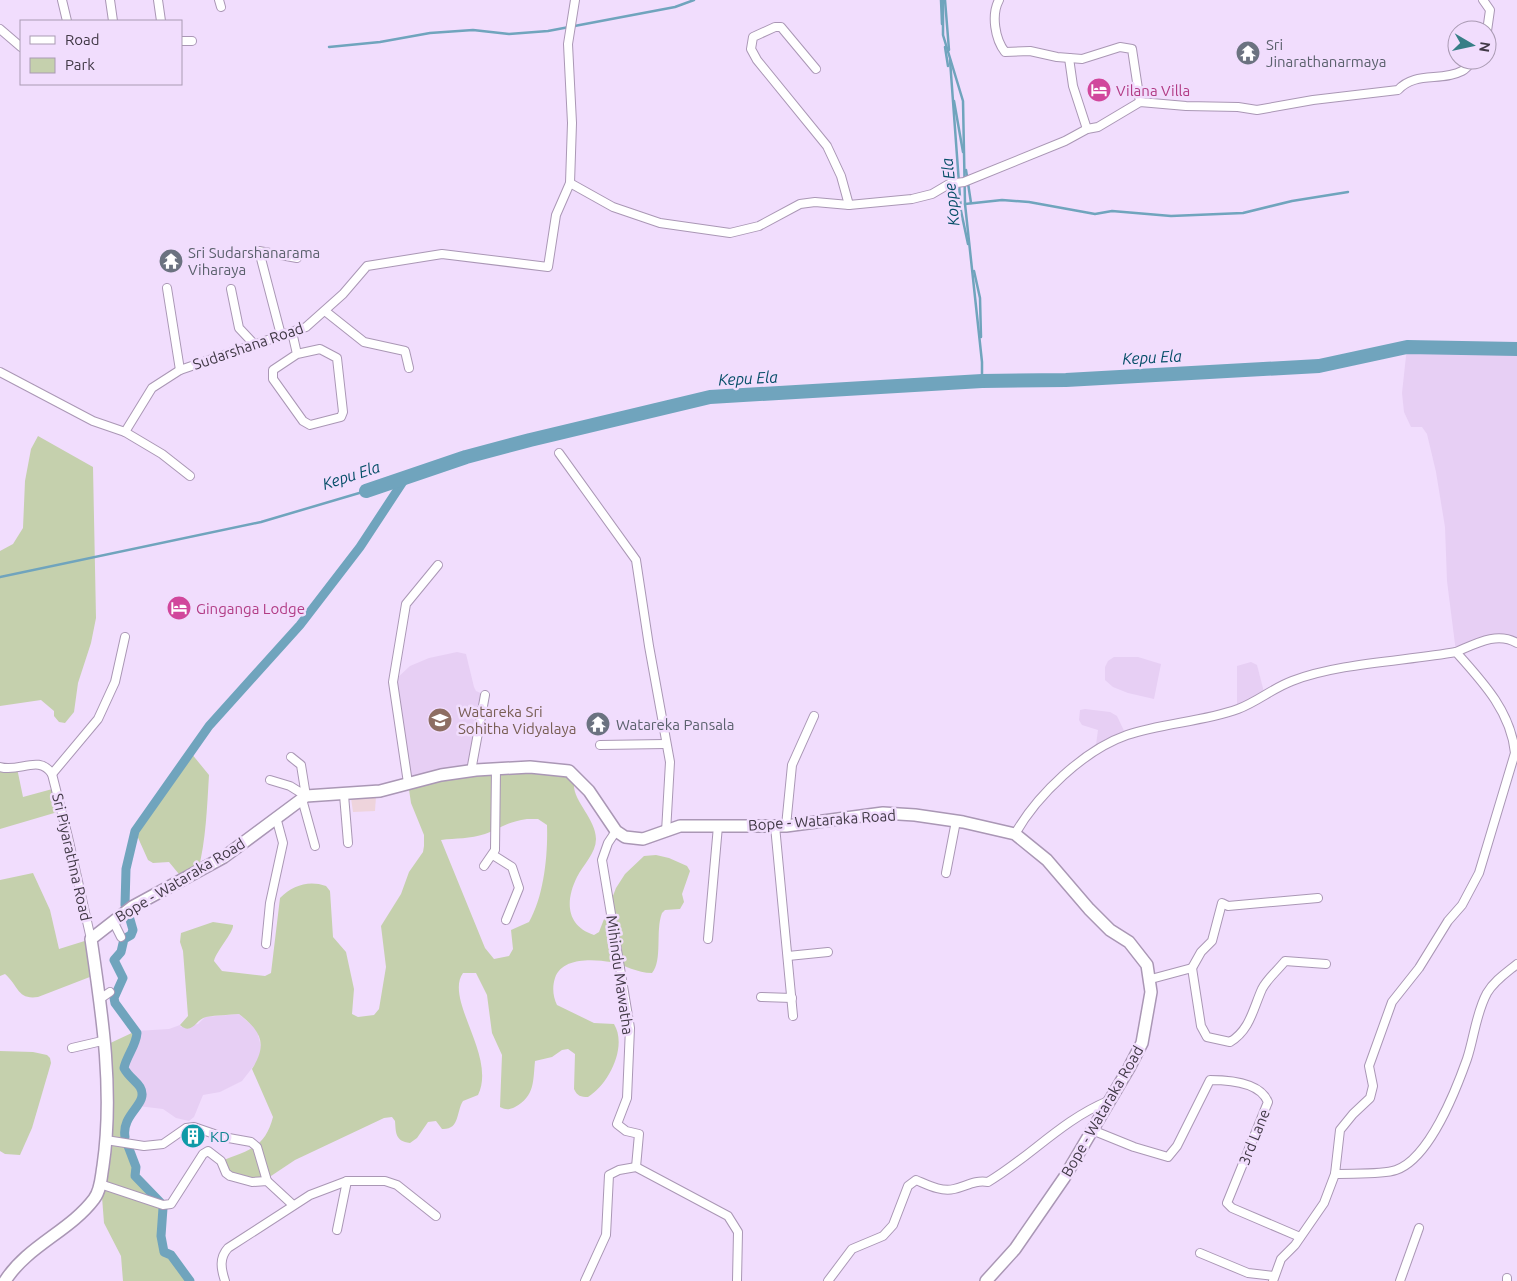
<svg xmlns="http://www.w3.org/2000/svg" width="1517" height="1281" viewBox="0 0 1517 1281" font-family="Ubuntu,sans-serif">
<style>
.commercial{fill:#eed4dc}
.built{fill:#e7cff4}
.green{fill:#c5d0ad;fill-rule:evenodd}
.lines{fill:none;stroke-linecap:round;stroke-linejoin:round}
.stream{stroke:#70a4bd;stroke-width:2.5}
.canal{stroke:#70a4bd;stroke-width:9}
.river{stroke:#70a4bd;stroke-width:14}
.street-casing{stroke:#aa97b5;stroke-width:10}
.secondary-casing{stroke:#aa97b5;stroke-width:14}
.street{stroke:#fff;stroke-width:8}
.secondary{stroke:#fff;stroke-width:11}
.labels{text-anchor:middle;dominant-baseline:central;stroke-width:5;stroke-linejoin:round;paint-order:stroke}
.worship-label{font-size:15px;fill:#5b616d;stroke:#f1ddfd;text-anchor:start}
.hotel-label{font-size:15px;fill:#b23c85;stroke:#f1ddfd;text-anchor:start}
.street-label{font-size:15px;fill:#403845;stroke:#f1ddfd}
.education-label{font-size:15px;fill:#785e54;stroke:#f1ddfd;text-anchor:start}
.culture-label{font-size:15px;fill:#0d838f;stroke:#f1ddfd;text-anchor:start}
.water-label{font-size:16px;font-style:italic;fill:#064e68;stroke:#f1ddfd}
</style>
<rect width="100%" height="100%" fill="#f1ddfd"/>
<path class="commercial" d="M376,796L375,811L353,812L351,798Z"/>
<g class="built">
<path d="M1407,347L1517,349V643L1505,638L1456,652L1447,581L1445,527L1436,472L1427,434L1422,427H1411L1404,412L1402,393Z"/>
<path d="M457,652L466,654L474,687L476,691L485,695L471,771L408,783L393,682L410,666L429,658Z"/>
<path d="M1114,657H1138L1161,664L1154,699L1128,693L1113,687L1105,680V667L1108,661Z"/>
<path d="M1251,662L1257,665L1265,696L1237,709V666Z"/>
<path d="M1085,709L1110,712L1117,716L1126,735L1098,750L1096,745L1098,730L1082,725L1079,720L1080,710Z"/>
<path d="M239,1014L257,1030L261,1047L259,1059L242,1081L220,1092L203,1095L194,1117L189,1121L176,1118L163,1109L138,1106L141,1101L140,1087L124,1068L129,1053L135,1044L136,1031L169,1029L180,1025L181,1027L198,1024L205,1017Z"/>
</g>
<g class="green">
<path d="M38,436L93,467L96,618L91,643L78,683L74,712L65,723L59,722L54,716V711L41,700L0,706V551L13,544L23,528L25,481L31,449Z"/>
<path d="M191,753L209,775C207,807 206,840 198,871L183,879L169,862L153,863L148,860L135,831Z"/>
<path d="M0,767L17,768L23,797L56,788L61,811L0,829Z"/>
<path d="M558,768L574,783C572,800 596,819 596,839C596,853 583,865 577,877C565,901 566,926 594,935L599,932L616,888L625,874L644,856L656,855L669,858L687,866L690,871L682,894L684,902L680,909L665,910L662,913C655,931 663,960 652,973C637,973 625,965 611,962C593,959 562,957 555,978C552,987 553,997 557,1005L594,1023L614,1024C628,1047 608,1085 588,1097C581,1097 577,1096 574,1089L575,1054L568,1049L562,1050L552,1057L535,1061C533,1081 535,1096 515,1107C509,1110 506,1110 500,1107L502,1055L492,1033L487,995L476,973H463C444,1000 497,1056 478,1095L463,1101C456,1112 460,1130 442,1129L436,1121L428,1122L417,1138L410,1143C395,1141 396,1133 395,1121L392,1117L384,1118L295,1160L265,1180L230,1176L221,1161C249,1150 265,1148 273,1117L252,1069C268,1044 261,1031 239,1014C229,1015 217,1015 206,1017C196,1019 192,1036 180,1025L188,1016L183,951L180,942L181,933L213,922L233,925C234,932 217,950 214,961L222,971L265,976L271,973L280,898C293,885 309,880 326,886L330,891L333,937L346,952L354,989L352,1014L358,1017L374,1015L379,1009L386,967L381,926L401,894L409,872L423,852L424,846V835L411,803L408,783L441,775ZM527,819H538L547,825C548,855 544,896 529,922L511,930L513,949L509,956L494,959L485,948L441,840C456,838 470,839 485,834C502,828 506,822 527,819Z"/>
<path d="M33,873L50,910L59,949L91,939L95,975L38,997C17,1000 19,986 5,974L0,976V880Z"/>
<path d="M136,1031C138,1045 127,1055 124,1068L140,1087L141,1101C107,1140 138,1135 135,1177L163,1204L161,1236L164,1252L171,1255L190,1281H123L121,1256L104,1223L101,1184L104,1046Z"/>
<path d="M0,1051L33,1052L47,1055L50,1058L51,1063L32,1128L20,1155L5,1154L0,1151Z"/>
</g>
<g class="lines">
<g class="stream">
<path d="M941,0L942,24"/>
<path d="M943,0V35L963,101L965,204L982,362V381"/>
<path d="M945,0L949,50"/>
<path d="M329,47L380,42L430,33L473,30L509,34L548,31L675,7L694,0"/>
<path d="M945,47L948,66"/>
<path d="M950,60L961,211L968,244"/>
<path d="M954,101L963,152"/>
<path d="M966,170L971,203"/>
<path d="M965,204L1002,200L1029,202L1095,214L1112,211L1171,216L1243,213L1292,201L1348,192"/>
<path d="M974,271L980,298L981,337"/>
<path d="M0,577L261,522L366,491"/>
</g>
<g class="canal">
<path d="M125,905L126,869L135,831L209,726L300,625L360,547L406,477"/>
<path d="M125,1137C121,1113 150,1104 140,1087C135,1080 128,1076 124,1068C127,1055 136,1046 137,1033L115,1003L114,998L123,978L114,960L121,952L124,939L131,935L133,930L129,916"/>
<path d="M128,1146L136,1167L135,1176L162,1204"/>
<path d="M163,1208L161,1236L164,1252L171,1255L190,1281"/>
</g>
<path class="river" d="M366,491L466,457L530,440L710,397L982,381L1066,380L1319,366L1407,347L1517,349"/>
<defs>
<g id="street">
<path d="M62,0L67,21"/>
<path d="M110,0L113,21"/>
<path d="M158,0L161,21"/>
<path d="M219,0L221,7"/>
<path d="M999,0C991,15 995,39 1005,52L1030,51L1057,57L1082,59L1120,47L1132,49L1140,102"/>
<path d="M1483,0L1490,10L1487,31"/>
<path d="M0,29L21,47"/>
<path d="M181,41H192"/>
<path d="M1069,58L1073,86L1087,129"/>
<path d="M816,69L781,27H775L753,37L751,49L757,60L827,146L841,176L849,205"/>
<path d="M570,183L613,207L660,223L730,233L759,226L800,204L815,202L849,205L912,199L932,194L949,184L964,182L1065,141L1087,129L1098,127L1140,102L1186,106L1238,107L1257,110L1313,100L1398,90C1415,71 1441,82 1462,71C1466,69 1470,64 1473,60"/>
<path d="M167,288L180,370"/>
<path d="M231,289L239,328L254,344"/>
<path d="M325,311L364,342L405,351L409,368"/>
<path d="M292,332L297,354L320,349L337,358L343,412L341,417L310,425L303,421L273,379V370L297,354"/>
<path d="M281,335L259,251L297,258"/>
<path d="M0,372L93,421L125,432L152,388L180,370L306,327L343,294L367,266L442,254L548,267L556,215L570,183L572,123L568,44L575,0"/>
<path d="M125,432L162,454L190,476"/>
<path d="M559,453L636,560L649,646L670,762L666,832"/>
<path d="M1456,652C1475,644 1497,631 1517,643"/>
<path d="M600,745L665,744"/>
<path d="M0,767C19,773 39,754 52,774L98,719L115,682L125,637"/>
<path d="M471,771L485,695"/>
<path d="M52,774L68,837L91,939"/>
<path d="M270,780L290,786L306,796L301,765L291,757"/>
<path d="M408,783L393,682L406,604L438,565"/>
<path d="M344,795L348,843"/>
<path d="M302,799L315,846"/>
<path d="M775,826L793,1016"/>
<path d="M786,826L792,765L814,716"/>
<path d="M616,831L608,843L602,860L630,1028L627,1098L617,1124L626,1131L639,1134L636,1167"/>
<path d="M1015,834C1037,795 1084,750 1127,735C1162,723 1202,722 1238,709C1257,702 1273,688 1292,681C1338,663 1406,661 1456,652C1483,682 1511,712 1515,753L1479,873L1462,905L1448,921L1419,968L1392,1002L1369,1066L1373,1086L1370,1098L1353,1114L1340,1130L1335,1174L1324,1203L1295,1245L1281,1259L1273,1281"/>
<path d="M493,855L512,867L519,888L506,920"/>
<path d="M484,866L495,850L496,769"/>
<path d="M946,873L956,821"/>
<path d="M113,921L121,937"/>
<path d="M708,939L718,826"/>
<path d="M266,944L270,903L283,843L276,817"/>
<path d="M788,956L828,952"/>
<path d="M1192,968L1201,952L1212,941L1222,903L1228,906L1318,898"/>
<path d="M1151,979L1192,968L1201,1026L1207,1037L1230,1042C1250,1030 1253,1009 1262,989C1267,979 1278,970 1285,961L1326,964"/>
<path d="M761,997L792,998"/>
<path d="M100,999L110,992"/>
<path d="M72,1048L102,1041"/>
<path d="M1092,1130L1134,1147L1168,1157L1177,1146L1210,1080C1228,1080 1260,1082 1268,1102L1227,1203L1232,1208L1300,1237"/>
<path d="M106,1140L144,1146L163,1144L186,1128L194,1127L223,1137L251,1142L257,1147L267,1181"/>
<path d="M1335,1174C1353,1173 1381,1175 1396,1170C1429,1159 1456,1090 1467,1059C1474,1038 1476,1013 1487,993C1494,981 1506,973 1517,964"/>
<path d="M100,1184L163,1205L171,1204L203,1154L208,1151L221,1161L226,1173L230,1176L252,1182L267,1181L293,1205"/>
<path d="M337,1230L347,1181"/>
<path d="M1200,1253L1248,1273L1274,1276"/>
<path d="M1507,1278V1281"/>
<path d="M225,1281C221,1269 219,1258 228,1248L310,1195L347,1181H385L397,1185L436,1216"/>
<path d="M585,1281L606,1235L609,1175L619,1170L636,1167L728,1216L738,1232L737,1281"/>
<path d="M828,1281L852,1249L883,1236L893,1225L908,1186L916,1180C928,1185 941,1192 954,1189C967,1186 974,1180 988,1182C1030,1157 1062,1120 1108,1101"/>
<path d="M1400,1281L1419,1228"/>
</g>
<path id="secondary" d="M5,1281C27,1246 70,1231 94,1199C101,1190 101,1177 103,1166C114,1091 102,1013 91,939L132,907L224,857L306,796L380,791L441,775L476,770L530,767L569,771L589,791L616,831L625,837L643,839L680,826H786L883,813L915,815L963,822L1015,834L1047,860L1089,909L1110,930L1129,942L1147,965L1151,992L1142,1043L1129,1068L1064,1178L1015,1249L986,1281"/>
</defs>
<use href="#street" class="street-casing"/>
<use href="#secondary" class="secondary-casing"/>
<use href="#street" class="street"/>
<use href="#secondary" class="secondary"/>
</g>
<defs>
<symbol id="temple-disc" viewBox="-11 -11 22 22"><circle r="9.5" fill="#6b7280" stroke="#f1ddfd"/><path d="M0-6L5-2H3V0L6.5 2.5H4V6H1.5V3h-3V6H-4V2.5H-6.5L-3 0V-2H-5Z" fill="#fff"/></symbol>
<symbol id="hotel-disc" viewBox="-11 -11 22 22"><circle r="9.5" fill="#d1479c" stroke="#f1ddfd"/><path d="M-6-4.5h1.5V1H6V5H4.5V3h-9V5H-6ZM-4 0a1.8 1.8 0 1 1 3.6 0ZM.5 0V-2.5h3Q6-2.5 6 0Z" fill="#fff"/></symbol>
<symbol id="school-disc" viewBox="-11 -11 22 22"><circle r="9.5" fill="#8d6e63" stroke="#f1ddfd"/><path d="M0-5L7-2L0 1L-7-2ZM-4 1L0 2.5L4 1V4Q0 6-4 4Z" fill="#fff"/></symbol>
<symbol id="building-disc" viewBox="-11 -11 22 22"><circle r="9.5" fill="#0f9aa8" stroke="#f1ddfd"/><path d="M-4-6H4V6H1V3H-1V6H-4ZM-2.5-4.3h1.7v1.8h-1.7ZM.8-4.3h1.7v1.8H.8ZM-2.5-1h1.7V.8h-1.7ZM.8-1h1.7V.8H.8Z" fill="#fff"/></symbol>
</defs>
<g fill-rule="evenodd">
<use href="#temple-disc" x="1234" y="39" width="28" height="28"/>
<use href="#hotel-disc" x="1085" y="76" width="28" height="28"/>
<use href="#temple-disc" x="157" y="247" width="28" height="28"/>
<use href="#hotel-disc" x="165" y="594" width="28" height="28"/>
<use href="#school-disc" x="426" y="706" width="28" height="28"/>
<use href="#temple-disc" x="584" y="710" width="28" height="28"/>
<use href="#building-disc" x="179" y="1122" width="28" height="28"/>
</g>
<g class="labels">
<g class="worship-label">
<text x="1266" y="44">Sri<tspan x="1266" dy="17">Jinarathanarmaya</tspan></text>
<text x="188" y="252">Sri Sudarshanarama<tspan x="188" dy="17">Viharaya</tspan></text>
<text x="616" y="724">Watareka Pansala</text>
</g>
<g class="hotel-label">
<text x="1116" y="90">Vilana Villa</text>
<text x="196" y="608">Ginganga Lodge</text>
</g>
<g class="street-label">
<text transform="translate(248 346) rotate(-19)">Sudarshana Road</text>
<text transform="translate(822 820) rotate(-4)">Bope - Wataraka Road</text>
<text transform="translate(72 857) rotate(77)">Sri Piyarathna Road</text>
<text transform="translate(180 880) rotate(-31)">Bope - Wataraka Road</text>
<text transform="translate(620 975) rotate(82)">Mihindu Mawatha</text>
<text transform="translate(1102 1111) rotate(-60)">Bope - Wataraka Road</text>
<text transform="translate(1254 1137) rotate(-68)">3rd Lane</text>
</g>
<g class="education-label">
<text x="458" y="711">Watareka Sri<tspan x="458" dy="17">Sohitha Vidyalaya</tspan></text>
</g>
<g class="culture-label">
<text x="210" y="1136">KD</text>
</g>
<g class="water-label">
<text transform="translate(950 192) rotate(-96)">Koppe Ela</text>
<text transform="translate(1152 357) rotate(-3)">Kepu Ela</text>
<text transform="translate(748 378) rotate(-3)">Kepu Ela</text>
<text transform="translate(351 475) rotate(-18)">Kepu Ela</text>
</g>
</g>
<rect x="20" y="20" width="162" height="65" fill="#f1ddfd" stroke="#aa9bb3"/>
<rect x="30" y="36" width="25" height="8" fill="#ffffff" stroke="#aa9bb3"/>
<text x="65" y="45" font-size="15" fill="#403845">Road</text>
<rect x="30" y="58" width="25" height="15" fill="#c5d0ad" stroke="#aa9bb3"/>
<text x="65" y="70" font-size="15" fill="#403845">Park</text>
<g transform="translate(1472 45) rotate(99)"><circle r="24" fill="#f1ddfd" stroke="#aa9bb3"/>
<path d="M0-4L9 19L0 12L-9 19Z" fill="#377f87"/>
<text y="-8" font-size="14" font-weight="bold" text-anchor="middle" fill="#403845">N</text>
</g>
</svg>
